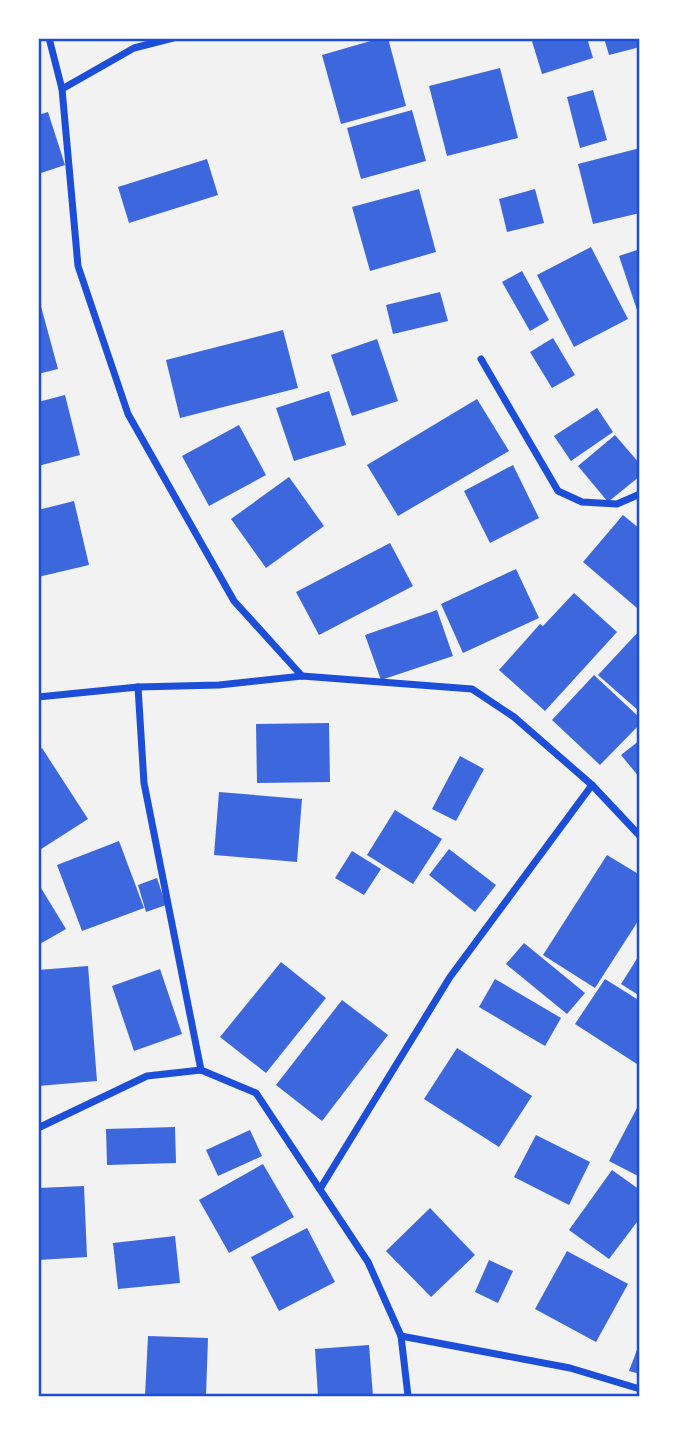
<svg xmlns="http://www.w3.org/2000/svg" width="678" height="1435" viewBox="0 0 678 1435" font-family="'Zilla Slab',serif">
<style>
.building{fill:#3d67dc}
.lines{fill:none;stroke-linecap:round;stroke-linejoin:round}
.minor{stroke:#1d4ed8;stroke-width:7}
.neatline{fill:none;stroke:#1d4ed8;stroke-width:2.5}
</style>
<rect width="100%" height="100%" fill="#f2f2f2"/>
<g class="building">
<path d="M381,38H388L406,106L341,124L322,55Z"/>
<path d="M531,38H587L593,58L542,74Z"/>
<path d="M604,38H640V47L609,55Z"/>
<path d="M500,68L518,138L447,156L429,86Z"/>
<path d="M593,90L607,140L580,148L567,97Z"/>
<path d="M412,110L426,161L361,179L347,128Z"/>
<path d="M48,112L65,165L38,174V115Z"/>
<path d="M640,148V213L593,224L578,164Z"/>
<path d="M207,159L218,195L129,223L118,187Z"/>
<path d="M419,189L436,252L370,271L352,207Z"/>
<path d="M535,189L544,223L507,232L499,199Z"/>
<path d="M591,247L628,319L574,347L537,275Z"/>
<path d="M640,249V315L639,316L619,256Z"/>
<path d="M522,271L549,320L530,331L502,282Z"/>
<path d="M440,292L448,321L393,334L386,305Z"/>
<path d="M39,299L58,369L38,374V300Z"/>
<path d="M283,330L298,388L180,418L166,360Z"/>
<path d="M553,338L575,375L552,388L530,352Z"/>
<path d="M377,339L398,401L352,416L331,355Z"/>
<path d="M329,391L346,445L294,461L276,408Z"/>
<path d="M65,395L80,455L38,466V402Z"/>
<path d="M477,399L509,451L398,516L367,465Z"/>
<path d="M597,408L613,432L571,461L554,436Z"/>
<path d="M239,425L266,475L209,506L182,456Z"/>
<path d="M615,435L640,464V476L608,502L578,466Z"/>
<path d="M513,465L539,518L490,543L464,491Z"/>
<path d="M289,477L324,526L266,568L231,519Z"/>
<path d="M74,501L89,565L38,577V510Z"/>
<path d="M623,515L640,529V606L637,608L583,562Z"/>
<path d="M390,543L413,586L319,635L296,592Z"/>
<path d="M516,569L539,618L463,653L441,604Z"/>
<path d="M574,593L617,632L545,711L499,670L540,624L543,626Z"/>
<path d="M437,610L453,656L381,680L365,635Z"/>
<path d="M640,630V712L598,675Z"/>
<path d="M594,675L640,718V724L600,765L552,720Z"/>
<path d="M329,723L330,782L257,783L256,724Z"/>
<path d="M640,740V778L621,755Z"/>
<path d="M42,748L88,819L38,851V751Z"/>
<path d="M460,756L484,769L456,821L432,809Z"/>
<path d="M219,792L302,799L297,862L214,855Z"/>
<path d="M395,810L442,839L413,884L367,855Z"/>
<path d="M119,841L144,908L82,931L57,865Z"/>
<path d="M449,849L496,885L475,912L429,875Z"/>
<path d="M352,851L381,869L364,895L335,878Z"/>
<path d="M607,855L640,875V918L595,988L543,955Z"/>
<path d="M157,878L166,905L146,912L138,885Z"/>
<path d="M38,883L66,929L38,945Z"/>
<path d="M524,943L585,993L567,1014L506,964Z"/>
<path d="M640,954V996L621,984Z"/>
<path d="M281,962L326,998L266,1073L220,1037Z"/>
<path d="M88,966L97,1081L38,1086V970Z"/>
<path d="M160,969L182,1034L134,1051L112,986Z"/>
<path d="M495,979L561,1018L545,1046L479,1007Z"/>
<path d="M605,979L640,1001V1066L575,1024Z"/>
<path d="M342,1000L388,1035L322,1121L276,1085Z"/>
<path d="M457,1048L532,1096L499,1147L424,1099Z"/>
<path d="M638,1106L640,1107V1177L609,1161Z"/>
<path d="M175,1127L176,1163L107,1165L106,1129Z"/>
<path d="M250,1130L262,1156L218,1176L206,1150Z"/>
<path d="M536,1135L590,1162L569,1205L514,1177Z"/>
<path d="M263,1164L294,1217L229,1253L199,1200Z"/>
<path d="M612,1170L640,1190V1218L609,1259L569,1230Z"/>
<path d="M84,1186L87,1257L38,1260V1188Z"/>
<path d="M430,1208L475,1255L431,1297L386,1251Z"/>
<path d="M307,1228L335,1282L279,1311L251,1257Z"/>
<path d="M175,1236L180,1283L118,1289L113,1243Z"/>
<path d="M567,1251L628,1284L596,1342L535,1309Z"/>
<path d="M489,1260L513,1271L498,1303L475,1292Z"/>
<path d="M148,1336L208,1338L206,1396H145Z"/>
<path d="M640,1342V1374L629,1371Z"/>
<path d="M369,1345L373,1396H318L315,1349Z"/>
</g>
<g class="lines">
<g class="minor">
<path d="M49,38L62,89L78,266L128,414L234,601L302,676"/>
<path d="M62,89L134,48L173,38"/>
<path d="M481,359L558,491L582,502L617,504L640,494"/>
<path d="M138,687L144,783L201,1070"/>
<path d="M38,697L138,687L219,685L302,676L472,689L514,717L592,785L640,836"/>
<path d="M38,1128L147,1076L201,1070L256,1093L368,1262L401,1336L408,1396"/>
<path d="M320,1189L450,977L592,785"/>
<path d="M401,1336L570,1368L640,1389"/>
</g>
</g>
<rect width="678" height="1435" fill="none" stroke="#ffffff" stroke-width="80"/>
<rect x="40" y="40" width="598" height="1355" class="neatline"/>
</svg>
